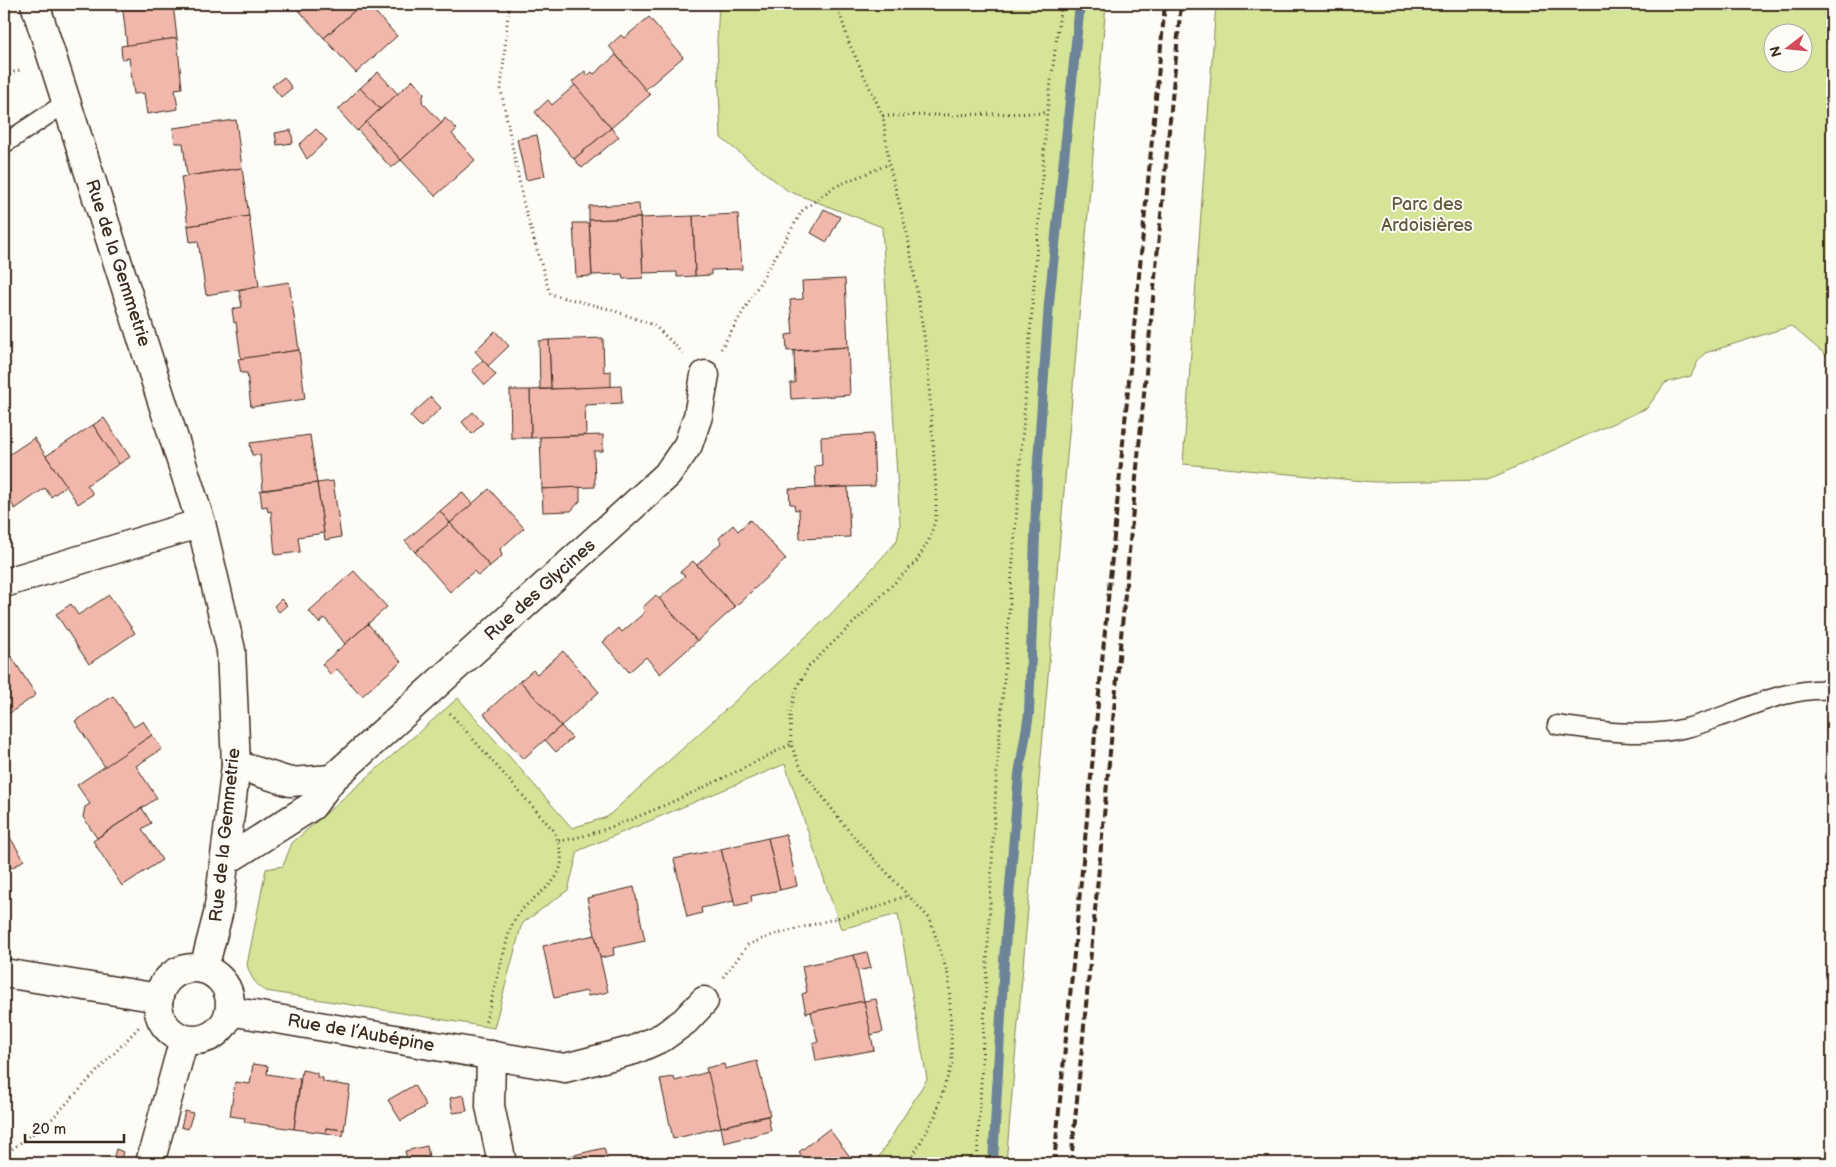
<svg xmlns="http://www.w3.org/2000/svg" width="1836" height="1167" viewBox="0 0 1836 1167" font-family="'Balsamiq Sans',sans-serif">
<style>
.green{fill:#d6e497;stroke:#88875a;fill-rule:evenodd}
.lines{fill:none;stroke-linecap:round;stroke-linejoin:round}
.stream{stroke:#6d8398;stroke-width:10}
.building{fill:#f1b7ab;stroke:#3b2a1e}
.service-casing{stroke:#3b2a1e;stroke-width:21}
.minor-casing{stroke:#3b2a1e;stroke-width:31}
.path{stroke:#3b2a1e;stroke-width:3;stroke-dasharray:1 4;stroke-linecap:butt}
.service{stroke:#fdfcf7;stroke-width:18}
.minor{stroke:#fdfcf7;stroke-width:28}
.rail{stroke:#3b2a1e;stroke-width:4;stroke-dasharray:8 4;stroke-linecap:butt}
.labels{text-anchor:middle;dominant-baseline:central;stroke-width:4;stroke-linejoin:round;paint-order:stroke}
.park-label{font-size:18px;fill:#62583c;stroke:#fdfcf7}
.street-label{font-size:18px;fill:#3b2a1e;stroke:#fdfcf7}
</style>
<rect width="100%" height="100%" fill="#fdfcf7"/>
<filter id="ink" filterUnits="userSpaceOnUse"><feTurbulence type="fractalNoise" baseFrequency=".02" numOctaves="2"/><feDisplacementMap in="SourceGraphic" scale="10" xChannelSelector="R" yChannelSelector="G"/><feConvolveMatrix kernelMatrix="1 2 1 2 8 2 1 2 1" color-interpolation-filters="sRGB"/></filter>
<g filter="url(#ink)">
<g class="green">
<path d="M719,4H1106L1006,1163H875L927,1079L898,914L841,929L785,764L578,851L568,890L524,922L521,927L494,1028L266,991C255,984 251,978 247,965L266,869L283,866L292,843L458,698L572,828L607,817L831,614L897,541L900,525L882,227L788,191L721,138L717,41Z"/>
<path d="M1216,4H1832V360L1791,326L1705,353L1698,361L1691,376L1665,383L1647,408L1487,480L1374,482L1183,464ZM1774,32H1804V62H1774Z"/>
</g>
<g class="lines">
<path class="stream" d="M993,1163L1004,960L1019,774L1029,714L1037,475L1049,303L1080,4"/>
</g>
<g class="building">
<path d="M115,4H173L177,38L127,46L123,11L116,12Z"/>
<path d="M293,4H362L324,38Z"/>
<path d="M362,4H377L381,8L376,13L397,36L356,73L324,38Z"/>
<path d="M649,17L683,57L645,90L609,46L621,35L624,38Z"/>
<path d="M177,38L182,88L175,89L178,109L147,114L144,93L134,94L129,58L122,59L121,46Z"/>
<path d="M616,55L650,95L611,128L572,82L585,71L587,76L592,72L594,74Z"/>
<path d="M378,72L398,94L380,109L360,88Z"/>
<path d="M284,77L292,88L281,97L272,86Z"/>
<path d="M413,80L424,93L422,102L442,123L401,160L366,122Z"/>
<path d="M575,85L611,128L574,159L535,112L548,100L552,105Z"/>
<path d="M360,88L380,109L357,131L338,110Z"/>
<path d="M445,118L457,129L452,134L475,160L435,196L401,160L442,123Z"/>
<path d="M236,120L242,168L187,176L183,143H175L173,128Z"/>
<path d="M366,122L401,160L391,168L358,130Z"/>
<path d="M611,128L619,137L582,168L574,159Z"/>
<path d="M316,129L327,140L307,159L299,145Z"/>
<path d="M291,130L293,143L277,145L275,133Z"/>
<path d="M537,135L545,176L526,180L517,139Z"/>
<path d="M242,168L249,216L188,226L181,177Z"/>
<path d="M639,204L640,218L589,220V206Z"/>
<path d="M824,209L840,217L827,242L811,233Z"/>
<path d="M738,214L742,269L711,270V275L695,276L693,216Z"/>
<path d="M249,216L259,286L206,295L198,241L190,242L188,226Z"/>
<path d="M693,216L695,276L677,277V272L643,273L640,218Z"/>
<path d="M640,218L643,278L623,279L622,274L592,275L589,220Z"/>
<path d="M573,223H589L592,276L576,277Z"/>
<path d="M845,279L848,347L787,351L786,335L793,334L790,300L803,299L802,281Z"/>
<path d="M289,282L299,350L241,359L236,322L234,323L232,309L242,307L239,290Z"/>
<path d="M495,331L509,346L488,366L475,351Z"/>
<path d="M603,338L604,372L611,371V387L551,389L549,340Z"/>
<path d="M549,340L551,389H540L539,341Z"/>
<path d="M848,347L850,395L791,399L790,383H795L794,351Z"/>
<path d="M299,350L305,399L251,407L247,373H241L238,359Z"/>
<path d="M483,360L496,375L485,385L472,370Z"/>
<path d="M621,386L622,403L585,405L586,435L531,438L530,390Z"/>
<path d="M510,390H530L531,438H511Z"/>
<path d="M431,397L441,408L421,427L410,416Z"/>
<path d="M473,412L483,423L472,434L462,422Z"/>
<path d="M104,418L130,457L119,464L93,425Z"/>
<path d="M93,425L119,464L87,485L93,494L78,504L46,456Z"/>
<path d="M873,434L875,486L816,488L815,466L822,465L821,437Z"/>
<path d="M310,435L317,483L263,490L260,455H252L250,443Z"/>
<path d="M603,435V451H594L595,487L542,489L540,437Z"/>
<path d="M34,438L66,486L51,497L45,488L15,509L4,492V458Z"/>
<path d="M333,481L341,537L325,540L317,483Z"/>
<path d="M317,483L324,533L298,537L300,552L275,555L271,511L268,512L267,506L262,507L260,491Z"/>
<path d="M580,487V501L571,511L543,512L542,489Z"/>
<path d="M848,487L850,537L800,539L799,509L795,510L794,504H790L789,489Z"/>
<path d="M489,489L524,528L500,549L502,556L490,566L450,523Z"/>
<path d="M462,492L472,504L450,523L440,511Z"/>
<path d="M440,511L450,523L415,552L405,541Z"/>
<path d="M750,520L786,559L735,607L697,565L721,543L719,538L733,525L738,531Z"/>
<path d="M450,523L490,566L478,576L474,571L450,592L415,552Z"/>
<path d="M693,561L735,607L697,641L659,599L685,576L680,572Z"/>
<path d="M354,571L387,607L345,644L325,618L319,623L309,611Z"/>
<path d="M109,595L135,633L89,664L56,614L71,604L78,615Z"/>
<path d="M656,595L697,641L660,674L646,657L629,672L603,642L619,628L622,632L644,613L643,607Z"/>
<path d="M281,599L287,605L279,612L274,606Z"/>
<path d="M368,624L401,662L362,696L337,669L331,675L322,664Z"/>
<path d="M563,651L599,692L561,726L520,681L533,670L537,674Z"/>
<path d="M11,656L36,695L4,717V661Z"/>
<path d="M520,681L561,726L523,759L484,714Z"/>
<path d="M113,696L134,727L143,721L152,735L105,767L75,721Z"/>
<path d="M561,726L572,738L556,752L545,740Z"/>
<path d="M152,735L162,749L136,766L157,798L97,838L83,817L85,807L90,804L77,785Z"/>
<path d="M142,808L151,823L142,829L162,860L122,886L93,841Z"/>
<path d="M4,828L24,860L12,868L10,865L4,869Z"/>
<path d="M786,834L797,886L780,890L768,838Z"/>
<path d="M768,838L780,890L751,896L752,902L735,906L721,849Z"/>
<path d="M721,849L734,901L701,908L702,913L687,917L674,859Z"/>
<path d="M634,887L645,941L613,948L614,955L600,958L587,898Z"/>
<path d="M595,935L608,992L588,996L587,991L554,998L543,946Z"/>
<path d="M867,952L871,968L857,971L854,955Z"/>
<path d="M854,955L864,1001L806,1013L802,994L807,992L802,966Z"/>
<path d="M876,999L883,1032L870,1035L864,1001Z"/>
<path d="M864,1001L874,1050L816,1061L813,1043L818,1042L811,1012Z"/>
<path d="M757,1061L770,1115L721,1127L706,1068L724,1064L725,1069Z"/>
<path d="M253,1064L268,1066L267,1074L300,1079L294,1129L244,1122L245,1118L230,1116L235,1082L250,1084Z"/>
<path d="M302,1070L317,1073V1077L323,1078V1082L350,1086L344,1130L326,1128V1133L294,1129Z"/>
<path d="M708,1072L721,1127L673,1139L660,1079L674,1077L675,1081Z"/>
<path d="M414,1085L426,1106L401,1121L388,1100Z"/>
<path d="M464,1095L467,1111L453,1113L450,1098Z"/>
<path d="M185,1111L193,1113L188,1129L181,1127Z"/>
<path d="M768,1116L771,1131L724,1143L721,1127Z"/>
<path d="M326,1128L344,1130L343,1136L326,1133Z"/>
<path d="M829,1129L854,1162L853,1163H808L799,1152Z"/>
<path d="M427,1146L430,1163H408L405,1151Z"/>
<path d="M604,1148L608,1163H545L544,1162Z"/>
<path d="M116,1149L123,1152L120,1163H112Z"/>
</g>
<g class="lines">
<defs>
<g id="service">
<path d="M4,144L67,102"/>
<path d="M1557,725C1598,731 1645,738 1686,728C1734,716 1781,686 1832,690"/>
</g>
<g id="minor">
<path d="M35,4L201,523L231,650L236,765L218,914L204,968"/>
<path d="M4,583L201,523"/>
<path d="M236,765L290,782L332,779"/>
<path d="M224,862L312,806L332,779L667,475L688,445L698,416L705,375"/>
<circle cx="194" cy="1004" r="36"/>
<path d="M4,973L159,998"/>
<path d="M230,1011L565,1068L634,1050L663,1037L685,1021L704,1001"/>
<path d="M491,1055L490,1106L502,1163"/>
<path d="M150,1163L184,1039"/>
</g>
</defs>
<use href="#service" class="service-casing"/>
<use href="#minor" class="minor-casing"/>
<g class="path">
<path d="M509,4L501,90L524,205L550,294L609,309L654,325L683,353"/>
<path d="M599,4H601"/>
<path d="M837,4L849,43L883,116L889,164L908,237L927,354L936,489V518L929,540L916,562L809,666L798,685L790,712L791,744L796,757L802,770L852,835L930,919L949,978L952,1063L935,1116L909,1163"/>
<path d="M4,75L23,69"/>
<path d="M883,116L1047,113"/>
<path d="M721,349L802,211L834,187L889,164"/>
<path d="M450,713L553,830C581,886 531,887 513,923C508,933 506,945 503,956C497,979 491,1001 485,1024"/>
<path d="M559,841C593,836 625,822 656,809C702,789 746,767 791,744"/>
<path d="M723,977L748,945L770,936L875,908L909,895"/>
<path d="M4,1155L50,1121L140,1026"/>
<path d="M977,1163L996,783L1047,113L1061,4"/>
</g>
<use href="#service" class="service"/>
<use href="#minor" class="minor"/>
<g class="rail">
<path d="M1054,1163L1165,4"/>
<path d="M1071,1163L1181,4"/>
</g>
</g>
</g>
<g class="labels">
<g class="park-label">
<text x="1427" y="204">Parc des<tspan x="1427" dy="21">Ardoisières</tspan></text>
</g>
<g class="street-label">
<text transform="translate(118 263) rotate(72)">Rue de la Gemmetrie</text>
<text transform="translate(540 590) rotate(-42)">Rue des Glycines</text>
<text transform="translate(225 835) rotate(-84)">Rue de la Gemmetrie</text>
<text transform="translate(361 1033) rotate(10)">Rue de l’Aubépine</text>
</g>
</g>
<rect width="1836" height="1167" fill="none" stroke="#fdfcf7" stroke-width="20"/>
<rect x="10" y="10" width="1816" height="1147" fill="none" stroke="#3b2a1e" stroke-width="2" filter="url(#ink)"/>
<g transform="translate(1788 48) rotate(254)"><circle r="24" fill="#fdfcf7" stroke="#afa8a0"/>
<path d="M0-4L9 19L0 12L-9 19Z" fill="#d1495b"/>
<text y="-8" font-size="14" font-weight="bold" text-anchor="middle" fill="#3b2a1e">N</text>
</g>
<path d="M25 1134v8h99v-8" fill="none" stroke="#3b2a1e" stroke-width="2.5"/>
<text x="32" y="1134" font-size="15" fill="#3b2a1e" stroke="#fdfcf7" stroke-width="4" paint-order="stroke">20 m</text>
</svg>
